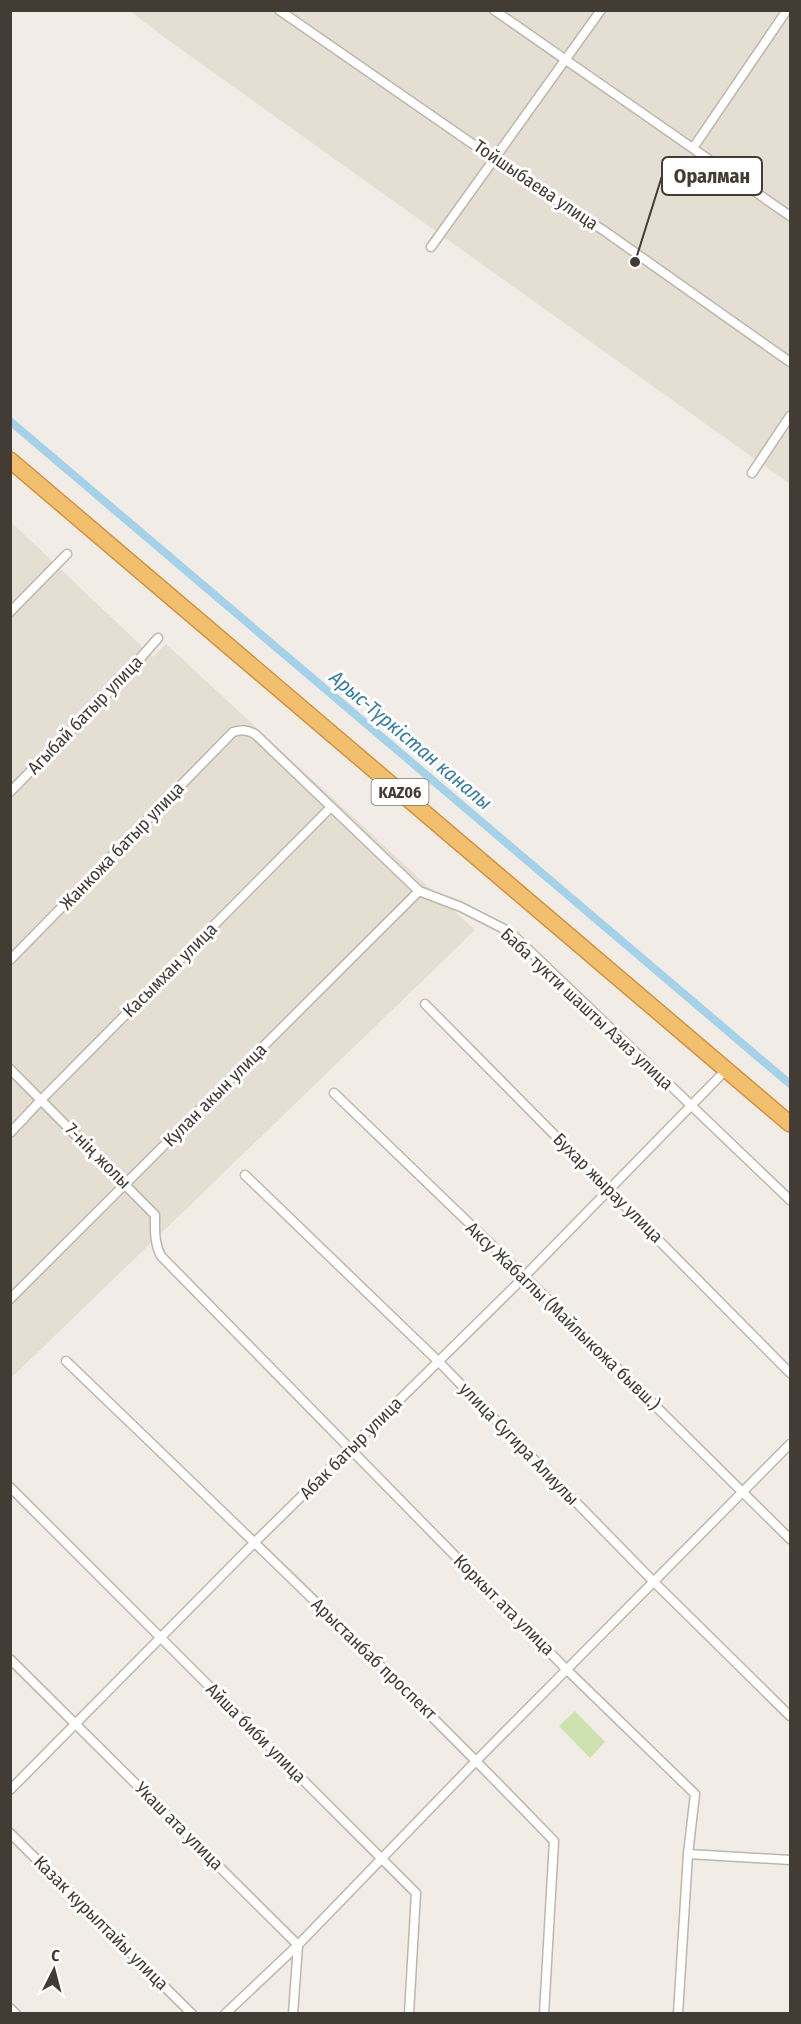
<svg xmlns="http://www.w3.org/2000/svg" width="801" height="2024" viewBox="0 0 801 2024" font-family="'Fira Sans Condensed',sans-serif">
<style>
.residential{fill:#e4ded3}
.green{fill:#cee2b0}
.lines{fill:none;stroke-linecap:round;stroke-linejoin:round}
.canal{stroke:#a5d1e9;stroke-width:8}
.street-casing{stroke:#beb6ab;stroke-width:11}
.highway-casing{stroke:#d09340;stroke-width:18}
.street{stroke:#fff;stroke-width:8}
.highway{stroke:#f2bf6f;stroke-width:15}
.labels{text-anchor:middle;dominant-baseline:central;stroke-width:6;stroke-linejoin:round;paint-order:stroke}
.shield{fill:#fff;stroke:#7b7672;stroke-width:1.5}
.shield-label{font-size:16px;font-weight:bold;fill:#423c35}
.street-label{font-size:18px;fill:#423c35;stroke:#fff}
.water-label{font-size:20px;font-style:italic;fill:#387da5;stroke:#fff}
.leader{fill:none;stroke:#423c35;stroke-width:2}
.callout-dot{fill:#423c35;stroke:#fff;stroke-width:2}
.callout{fill:#fff;stroke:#423c35;stroke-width:2}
.callout-label{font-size:20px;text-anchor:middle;font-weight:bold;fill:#423c35}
</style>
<rect width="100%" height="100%" fill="#f1ece5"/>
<g class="residential">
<path d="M130,11H790V484L168,40Z"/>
<path d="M10,521L153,657L166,644L475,930L11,1378Z"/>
</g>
<path class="green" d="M575,1711L605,1742L590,1758L559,1726Z"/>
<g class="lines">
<path class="canal" d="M10,421L790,1084"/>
<defs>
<g id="street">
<path d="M279,10L526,181L603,230L790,362"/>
<path d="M494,10L790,216"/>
<path d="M693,148L787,10"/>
<path d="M431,247L601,10"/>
<path d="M752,473L790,416"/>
<path d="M10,612L67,554"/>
<path d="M10,792L121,680L158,638"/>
<path d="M10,960L233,732C242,730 246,729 255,734L419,891L461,907L510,932L790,1200"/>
<path d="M425,1004L790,1373"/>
<path d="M10,1069L155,1215C155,1229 154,1243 161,1256L567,1670L695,1794L688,1854L678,2014"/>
<path d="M334,1093L524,1276L790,1539"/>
<path d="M10,1133L42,1099L331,807"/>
<path d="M245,1175L438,1361L653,1581L790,1716"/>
<path d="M10,1299L419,891"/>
<path d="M66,1361C230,1519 396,1677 554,1841L544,2014"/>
<path d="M10,1487L416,1893L409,2014"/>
<path d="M10,1659L298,1945L293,2014"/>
<path d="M10,1790L255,1542L516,1285L720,1076"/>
<path d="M10,1833L192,2014"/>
<path d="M688,1854L790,1860"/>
<path d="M10,2008L16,2014"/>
<path d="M225,2014L298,1945L477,1760L790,1444"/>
</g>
<path id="highway" d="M10,460L790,1124"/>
</defs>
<use href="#street" class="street-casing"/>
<use href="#highway" class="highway-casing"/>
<use href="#street" class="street"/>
<use href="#highway" class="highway"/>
</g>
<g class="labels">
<rect class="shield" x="371.5" y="779" width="57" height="26" rx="4.5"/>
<g class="shield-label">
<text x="400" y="792">KАZ06</text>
</g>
<g class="street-label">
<text transform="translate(536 185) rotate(34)">Тойшыбаева улица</text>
<text transform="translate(85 715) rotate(-46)">Агыбай батыр улица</text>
<text transform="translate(122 846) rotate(-46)">Жанкожа батыр улица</text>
<text transform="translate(170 970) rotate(-45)">Касымхан улица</text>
<text transform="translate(587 1009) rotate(43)">Баба тукти шашты Азиз улица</text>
<text transform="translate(215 1095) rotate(-45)">Кулан акын улица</text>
<text transform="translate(98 1156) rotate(45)">7-нің жолы</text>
<text transform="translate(608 1188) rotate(45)">Бухар жырау улица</text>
<text transform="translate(563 1316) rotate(44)">Аксу Жабаглы (Майлыкожа бывш.)</text>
<text transform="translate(519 1444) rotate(46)">улица Сугира Алиулы</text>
<text transform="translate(351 1448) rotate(-45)">Абак батыр улица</text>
<text transform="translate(504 1605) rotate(45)">Коркыт ата улица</text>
<text transform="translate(374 1659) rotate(44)">Арыстанбаб проспект</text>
<text transform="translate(256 1733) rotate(45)">Айша биби улица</text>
<text transform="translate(179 1826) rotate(45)">Укаш ата улица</text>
<text transform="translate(101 1923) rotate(45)">Казак курылтайы улица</text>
</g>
<g class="water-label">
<text transform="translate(411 740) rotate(40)">Арыс-Түркістан каналы</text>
</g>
</g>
<path class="leader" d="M635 262L662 176"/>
<circle class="callout-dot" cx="635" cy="262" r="6"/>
<rect class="callout" x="662" y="157" width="100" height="38" rx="6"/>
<g class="callout-label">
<text x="712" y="183">Оралман</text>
</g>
<rect width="801" height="2024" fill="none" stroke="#423c35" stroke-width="24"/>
<g transform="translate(54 1970) rotate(6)" stroke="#ffffff" stroke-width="4.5" paint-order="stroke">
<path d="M0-4.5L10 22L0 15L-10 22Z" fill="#423c35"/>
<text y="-9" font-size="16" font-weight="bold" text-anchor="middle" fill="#423c35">С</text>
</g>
</svg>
